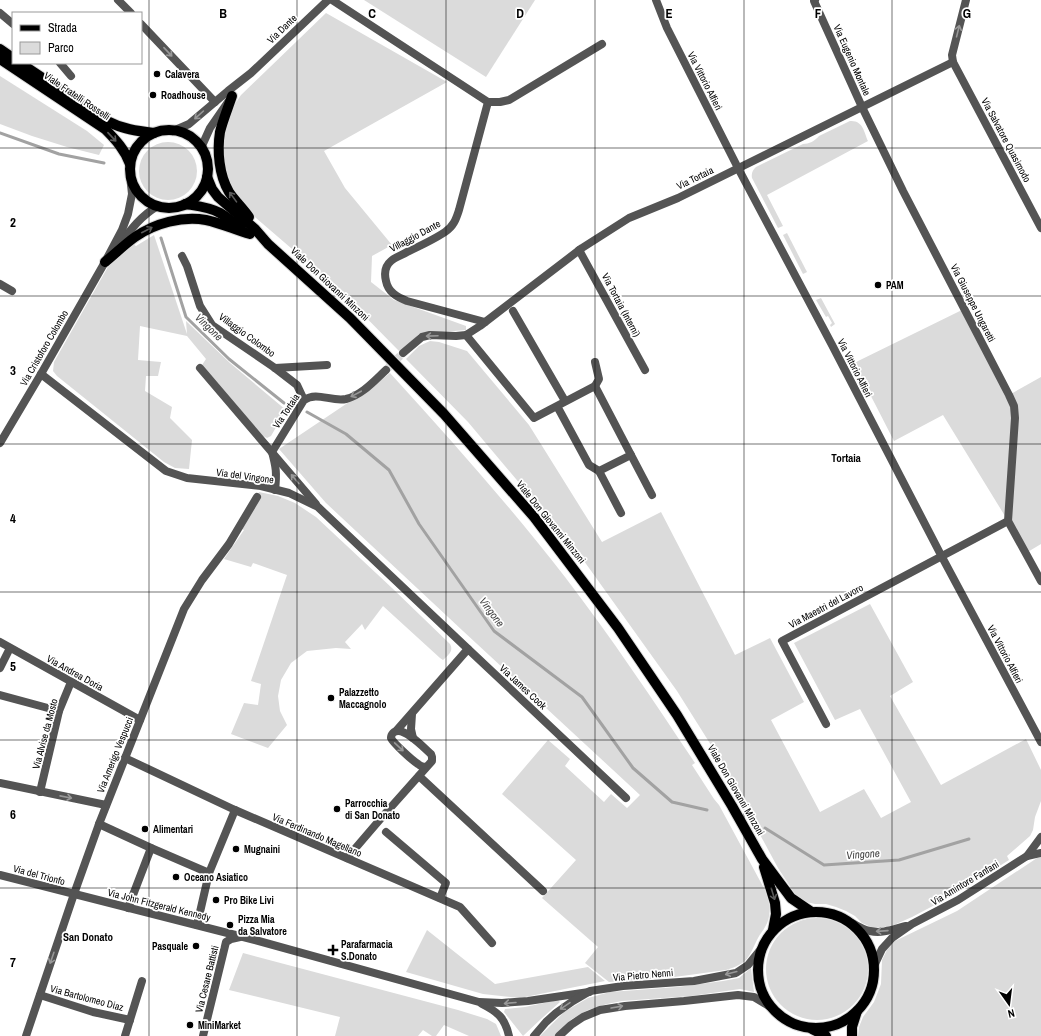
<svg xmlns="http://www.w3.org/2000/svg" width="1041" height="1036" viewBox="0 0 1041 1036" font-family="'Archivo Narrow',sans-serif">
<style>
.green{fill:#dbdbdb}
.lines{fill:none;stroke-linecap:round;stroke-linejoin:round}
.stream{stroke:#a2a2a2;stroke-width:3}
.minor-tunnel{stroke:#d9d9d9;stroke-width:8;stroke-dasharray:8 4;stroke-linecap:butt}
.primary-casing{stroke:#dbdbdb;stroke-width:12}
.minor{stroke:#545454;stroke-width:8}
.tertiary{stroke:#545454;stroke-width:8}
.primary{stroke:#000;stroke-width:10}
.oneway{stroke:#989898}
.oneway2{stroke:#595959}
.grid{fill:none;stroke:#000;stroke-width:1;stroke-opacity:0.55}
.poi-dot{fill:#000;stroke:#fff;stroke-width:1.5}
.labels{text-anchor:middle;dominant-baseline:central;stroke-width:3.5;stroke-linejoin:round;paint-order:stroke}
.street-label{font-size:10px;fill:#000;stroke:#fff}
.poi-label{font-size:10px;font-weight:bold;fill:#000;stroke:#fff;text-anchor:start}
.water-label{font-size:11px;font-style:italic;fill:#434343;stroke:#fff}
.neighbourhood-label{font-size:11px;font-weight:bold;fill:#000;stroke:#fff}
.grid-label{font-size:13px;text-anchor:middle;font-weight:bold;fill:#000;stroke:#fff;stroke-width:3.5;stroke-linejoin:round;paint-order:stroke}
</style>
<rect width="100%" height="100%" fill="#fff"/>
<g class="green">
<path d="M364,0H535L486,77Z"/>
<path d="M326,13L447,82L324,151L345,188L392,245L372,256L371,282L394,300L466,326V330L419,334L400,352L334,285L249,212L232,189L227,177L223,161L224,133L231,110L241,95Z"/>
<path d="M0,76L87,131L104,145L99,155L67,147L32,136L0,124Z"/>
<path d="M850,121C863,120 864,132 868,141L767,195L783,226L778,228L752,178C751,173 753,170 756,167L803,144C809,144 815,141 819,136Z"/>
<circle cx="168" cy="171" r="29"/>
<path d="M787,233L807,272L803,274L783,235Z"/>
<path d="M154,235L187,334L186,321L230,363L286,410L271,436L267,438L263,436L200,368L206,359L187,336L140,326L138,360L161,362L158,376H146L145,391L172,407L170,418L192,440L189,469L175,468L164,462L57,376L53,371L54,362L109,265L132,243L136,246Z"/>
<path d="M821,298L835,324L831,327L830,325L832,323L828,316L826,317L816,300Z"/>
<path d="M964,309L1009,395L1041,377V544L1026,553L1008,521L943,415L894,441L854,363Z"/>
<path d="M430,341L439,342L467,351L529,425L602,542L661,512L735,655L770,638L804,702L771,720L820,812L864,789L881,818L911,802L860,709L835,720L794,643L870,604L913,682L890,696L941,785L1026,739L1041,770V801L1035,817L1033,830L1030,836L1007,856L1009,860L985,875L948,898L912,917L894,925L884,927L873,928L862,923L855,916L846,911L836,907L826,904H815L806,902L797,897L778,868L716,753L677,691L579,554L468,422L406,359L419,346Z"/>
<path d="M390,373C450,439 510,506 565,577C611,637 653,700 695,763L692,765L714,799L719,805L765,890C770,902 772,916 765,927C763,931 760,934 758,938C748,958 749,963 726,970L667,978L609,982L585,963L598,947L542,898L576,860L502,794L548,740L570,759L565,766L604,802L611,794L627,808L640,795L463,631L326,503L279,449L349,402L366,392Z"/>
<path d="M259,492L278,496L295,503L316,517L392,588L450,644C454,651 448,655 443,660L440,658L383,606L365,630L362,624L345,642L351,649L336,648L307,651L291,663L281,680L278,696L280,711L287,725L268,748L231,734L244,703L258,705L261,684L251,681L287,575L253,563L251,567L224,559L244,530L239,528L257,497Z"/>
<path d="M1041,857V1036H858L859,1027L863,1017L874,1002L881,984L882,960L887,950L895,941L957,911L1037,858Z"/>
<circle cx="817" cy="969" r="51"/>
<path d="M427,930L495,984L588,967L605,981L520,998L483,994L406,972Z"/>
<path d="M243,953L458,1010L487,1019L496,1024L501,1036H469L444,1025L436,1036H432L423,1030L418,1036H335L340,1017L229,990Z"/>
<path d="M751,968L754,992L740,989L691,996L622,1001L607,1004L588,1010L572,1019L555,1036H540L564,1012L588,998L610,992L677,987L723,981L739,978Z"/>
<path d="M558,1000L560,1002L541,1019L523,1036L504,1012L505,1009L525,1007Z"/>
</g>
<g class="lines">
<g class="stream">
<path d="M0,133L59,154L104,163"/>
<path d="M161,238L186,317L229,359L284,403"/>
<path d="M307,412L346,434L389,470L419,524L494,631L582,697L633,768L672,802L707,810"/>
<path d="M765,828L824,865L899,860L969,839"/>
</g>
<path class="minor-tunnel" d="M386,370L403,353"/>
<defs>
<g id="primary">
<path d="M0,49L13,58"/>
<path d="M0,59L105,129C116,140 125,150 130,164"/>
<path d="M20,63L107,121C122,129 137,131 154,133"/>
<path d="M232,96C228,108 223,120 220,132C217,151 219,175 229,192C235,201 243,208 249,217"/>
<circle cx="169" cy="169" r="39"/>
<path d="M207,177L212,189L218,197L255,229L268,244L350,318L444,414L534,517L618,628L677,715L732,806L762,859L791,898L810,911"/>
<path d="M185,204C197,206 209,207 220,213C227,217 234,223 241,228"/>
<path d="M105,262C115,254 125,244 135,237C155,223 182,216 206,220C221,223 235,230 250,234"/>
<path d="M764,867L775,903L776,914L773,930"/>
<circle cx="816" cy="970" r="58"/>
<path d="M812,1029L826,1036"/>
<path d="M852,1036V1027L857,1011"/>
</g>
</defs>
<use href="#primary" class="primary-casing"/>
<g class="minor">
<path d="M118,0L131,13"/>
<path d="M332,0L488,102L459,210C456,219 454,226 445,232C433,240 420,246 407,252C402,255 395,257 391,261C385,266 384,273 386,281C388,292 397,297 407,301L485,322"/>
<path d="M815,0L814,1L862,107L903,191L1009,395L1014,406L1015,418L1008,521L782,641L826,724"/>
<path d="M966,0L952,55L953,62L1041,228"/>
<path d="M0,13L13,24"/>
<path d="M141,24L215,102"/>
<path d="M60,63L71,76"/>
<path d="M488,102H500L509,100L602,44"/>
<path d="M579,250L645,370"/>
<path d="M182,256L187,266L200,306L212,325L275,368L297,385L304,400"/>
<path d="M0,284L12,291"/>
<path d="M513,311L565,401"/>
<path d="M466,335L534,418L595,386L631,455L599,471L589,465L557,406"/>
<path d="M403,353L422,337L430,335L456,336L466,335L480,326L582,248L629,218L678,198L953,62"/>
<path d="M200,368L316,504"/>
<path d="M275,368L327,365"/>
<path d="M41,374L166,471L187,478L261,486L289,493L318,507L468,649"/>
<path d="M595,386L599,379L595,362"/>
<path d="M631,455L652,495"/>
<path d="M599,471L621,513"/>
<path d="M275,490C277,473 276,467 272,452L304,400C317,391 331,402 346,399C362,395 374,381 386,370"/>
<path d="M1008,521L1041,581"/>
<path d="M0,642L140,720"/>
<path d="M0,668L10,648"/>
<path d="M0,695L59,711"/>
<path d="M412,714L411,729L413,738"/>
<path d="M397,730L468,649L626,798"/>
<path d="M125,758L235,810L460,907L492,943"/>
<path d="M419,776L543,891"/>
<path d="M0,783L106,805"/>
<path d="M40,792L59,711L71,682"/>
<path d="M99,824L151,848L209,873"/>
<path d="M386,832L446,883L440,898"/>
<path d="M347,858L383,816L432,761V757L431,754C424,748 402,724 393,733C392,734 391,736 391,738C393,743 413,761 418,764C420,766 423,767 426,767"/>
<path d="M0,875L255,940L479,1002L502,1003L528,1001L589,992"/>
<path d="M128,908L151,848"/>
<path d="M197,925L209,873L235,810"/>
<path d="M40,995L93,1012L130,1020"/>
<path d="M482,1004C498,1012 505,1018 509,1036"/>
<path d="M26,1036L74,894L99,824L184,609L202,580L229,544L257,497"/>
<path d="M125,1036L142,981"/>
<path d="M203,1036L226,942L231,939L240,937"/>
</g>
<g class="tertiary">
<path d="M656,0L667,28L738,168L831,343L942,557L1041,742"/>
<path d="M173,131L189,124L228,91L251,73L328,0"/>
<path d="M201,148L210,128L228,102"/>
<path d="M117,248C129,232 140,216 158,206"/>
<path d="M0,443L41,374L105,262L122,230L128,214L132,194L130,175"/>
<path d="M1027,856L1041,837"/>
<path d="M852,923C857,926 864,930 870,931C882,934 894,929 906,926"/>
<path d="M874,966L882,949L892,938L912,924L958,900L1027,856L1041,853"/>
<path d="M534,1036L546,1022L556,1013L573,1001L590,991L623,986L694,981L736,973L748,965L761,949"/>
<path d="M559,1036L571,1025L583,1017L600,1010L625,1006L684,1001L738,995L754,997L769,1006"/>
</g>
<use href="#primary" class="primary"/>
</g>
<defs><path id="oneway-shaft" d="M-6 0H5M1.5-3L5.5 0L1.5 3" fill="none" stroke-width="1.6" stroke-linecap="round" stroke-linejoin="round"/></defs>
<g class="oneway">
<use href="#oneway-shaft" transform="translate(958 31) rotate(-76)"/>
<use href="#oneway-shaft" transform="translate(168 52) rotate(47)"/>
<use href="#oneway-shaft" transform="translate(199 115) rotate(138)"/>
<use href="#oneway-shaft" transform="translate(432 336) rotate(178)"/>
<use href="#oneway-shaft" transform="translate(356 394) rotate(152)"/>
<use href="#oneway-shaft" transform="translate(295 479) rotate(-130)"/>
<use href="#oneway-shaft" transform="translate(399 747) rotate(43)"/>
<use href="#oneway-shaft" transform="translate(66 797) rotate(11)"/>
<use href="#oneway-shaft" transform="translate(882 931) rotate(176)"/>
<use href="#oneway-shaft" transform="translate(52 958) rotate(109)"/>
<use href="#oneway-shaft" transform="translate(731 973) rotate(165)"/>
<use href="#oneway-shaft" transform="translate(510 1003) rotate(175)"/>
<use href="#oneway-shaft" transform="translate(565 1006) rotate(146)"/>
<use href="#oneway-shaft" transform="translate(617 1007) rotate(-10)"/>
</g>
<g class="oneway2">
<use href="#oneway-shaft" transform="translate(112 137) rotate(47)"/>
<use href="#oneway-shaft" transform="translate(233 197) rotate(-126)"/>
<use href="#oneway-shaft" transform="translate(147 230) rotate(-27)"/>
<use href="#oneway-shaft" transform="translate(773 894) rotate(73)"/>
</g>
<path class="grid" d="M149,0V1036M297,0V1036M446,0V1036M595,0V1036M744,0V1036M892,0V1036M0,148H1041M0,296H1041M0,444H1041M0,592H1041M0,740H1041M0,888H1041"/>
<g class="poi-dot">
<circle cx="157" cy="74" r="4"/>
<circle cx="153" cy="95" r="4"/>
<circle cx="878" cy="285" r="4"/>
<circle cx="331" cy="698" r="4"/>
<circle cx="337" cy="809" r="4"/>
<circle cx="145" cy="829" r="4"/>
<circle cx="236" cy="849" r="4"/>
<circle cx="176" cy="877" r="4"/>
<circle cx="216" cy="900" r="4"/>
<circle cx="230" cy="925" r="4"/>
<circle cx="196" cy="946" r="4"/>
<path d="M331 944h4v4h4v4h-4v4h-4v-4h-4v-4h4z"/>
<circle cx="190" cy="1025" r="4"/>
</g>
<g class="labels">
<g class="street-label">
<text transform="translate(282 29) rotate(-44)">Via Dante</text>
<text transform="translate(852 60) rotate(66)">Via Eugenio Montale</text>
<text transform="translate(705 81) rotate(63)">Via Vittorio Alfieri</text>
<text transform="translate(77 96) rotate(34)">Viale Fratelli Rosselli</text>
<text transform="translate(1006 140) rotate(62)">Via Salvatore Quasimodo</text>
<text transform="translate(695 178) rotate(-26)">Via Tortaia</text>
<text transform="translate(415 236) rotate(-28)">Villaggio Dante</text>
<text transform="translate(330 284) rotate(43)">Viale Don Giovanni Minzoni</text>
<text transform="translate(973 303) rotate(63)">Via Giuseppe Ungaretti</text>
<text transform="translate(621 305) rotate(62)">Via Tortaia (Interni)</text>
<text transform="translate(247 335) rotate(36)">Villaggio Colombo</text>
<text transform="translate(44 348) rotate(-60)">Via Cristoforo Colombo</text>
<text transform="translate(855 368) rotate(63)">Via Vittorio Alfieri</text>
<text transform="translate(286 411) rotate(-56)">Via Tortaia</text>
<text transform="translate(245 476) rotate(8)">Via del Vingone</text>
<text transform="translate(551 522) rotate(51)">Viale Don Giovanni Minzoni</text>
<text transform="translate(826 606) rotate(-28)">Via Maestri del Lavoro</text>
<text transform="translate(1005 654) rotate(62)">Via Vittorio Alfieri</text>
<text transform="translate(75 673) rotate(29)">Via Andrea Doria</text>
<text transform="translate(523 687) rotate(43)">Via James Cook</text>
<text transform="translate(45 734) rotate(-75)">Via Alvise da Mosto</text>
<text transform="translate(115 755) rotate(-68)">Via Amerigo Vespucci</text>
<text transform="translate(736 790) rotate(60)">Viale Don Giovanni Minzoni</text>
<text transform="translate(317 835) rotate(23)">Via Ferdinando Magellano</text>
<text transform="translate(39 875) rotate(15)">Via del Trionfo</text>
<text transform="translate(965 883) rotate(-31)">Via Amintore Fanfani</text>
<text transform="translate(159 905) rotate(14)">Via John Fitzgerald Kennedy</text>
<text transform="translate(643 975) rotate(-5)">Via Pietro Nenni</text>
<text transform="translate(207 979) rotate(-76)">Via Cesare Battisti</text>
<text transform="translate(87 998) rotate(15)">Via Bartolomeo Diaz</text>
</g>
<g class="poi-label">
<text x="165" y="74">Calavera</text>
<text x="161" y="95">Roadhouse</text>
<text x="886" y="285">PAM</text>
<text x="339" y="692">Palazzetto<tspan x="339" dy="12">Maccagnolo</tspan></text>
<text x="345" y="803">Parrocchia<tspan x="345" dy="12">di San Donato</tspan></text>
<text x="153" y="829">Alimentari</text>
<text x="244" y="849">Mugnaini</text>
<text x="184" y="877">Oceano Asiatico</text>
<text x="224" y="900">Pro Bike Livi</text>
<text x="238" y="919">Pizza Mia<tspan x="238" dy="12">da Salvatore</tspan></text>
<text x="341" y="944">Parafarmacia<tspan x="341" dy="12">S.Donato</tspan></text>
<text x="188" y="946" text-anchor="end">Pasquale</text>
<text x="198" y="1025">MiniMarket</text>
</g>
<g class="water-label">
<text transform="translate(209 327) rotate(44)">Vingone</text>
<text transform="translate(492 612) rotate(53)">Vingone</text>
<text transform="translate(863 854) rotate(-4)">Vingone</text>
</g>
<g class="neighbourhood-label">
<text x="846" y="458">Tortaia</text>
<text x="88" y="937">San Donato</text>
</g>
</g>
<g class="grid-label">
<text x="223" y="18">B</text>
<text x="372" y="18">C</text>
<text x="520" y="18">D</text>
<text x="669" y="18">E</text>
<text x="818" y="18">F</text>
<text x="967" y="18">G</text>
<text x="13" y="227">2</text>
<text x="13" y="375">3</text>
<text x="13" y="523">4</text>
<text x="13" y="671">5</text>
<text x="13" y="819">6</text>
<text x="13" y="967">7</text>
</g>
<rect x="12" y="12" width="130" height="52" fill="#ffffff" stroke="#999999"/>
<rect x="20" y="25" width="20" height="6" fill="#000000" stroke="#999999"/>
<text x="48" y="32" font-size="12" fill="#000000">Strada</text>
<rect x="20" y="42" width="20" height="12" fill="#dbdbdb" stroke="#999999"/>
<text x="48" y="52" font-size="12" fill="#000000">Parco</text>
<g transform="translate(1009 1004) rotate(166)" stroke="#ffffff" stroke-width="3" paint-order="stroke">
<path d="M0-3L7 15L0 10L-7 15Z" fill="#000000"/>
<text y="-6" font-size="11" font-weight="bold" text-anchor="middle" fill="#000000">N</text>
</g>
</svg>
